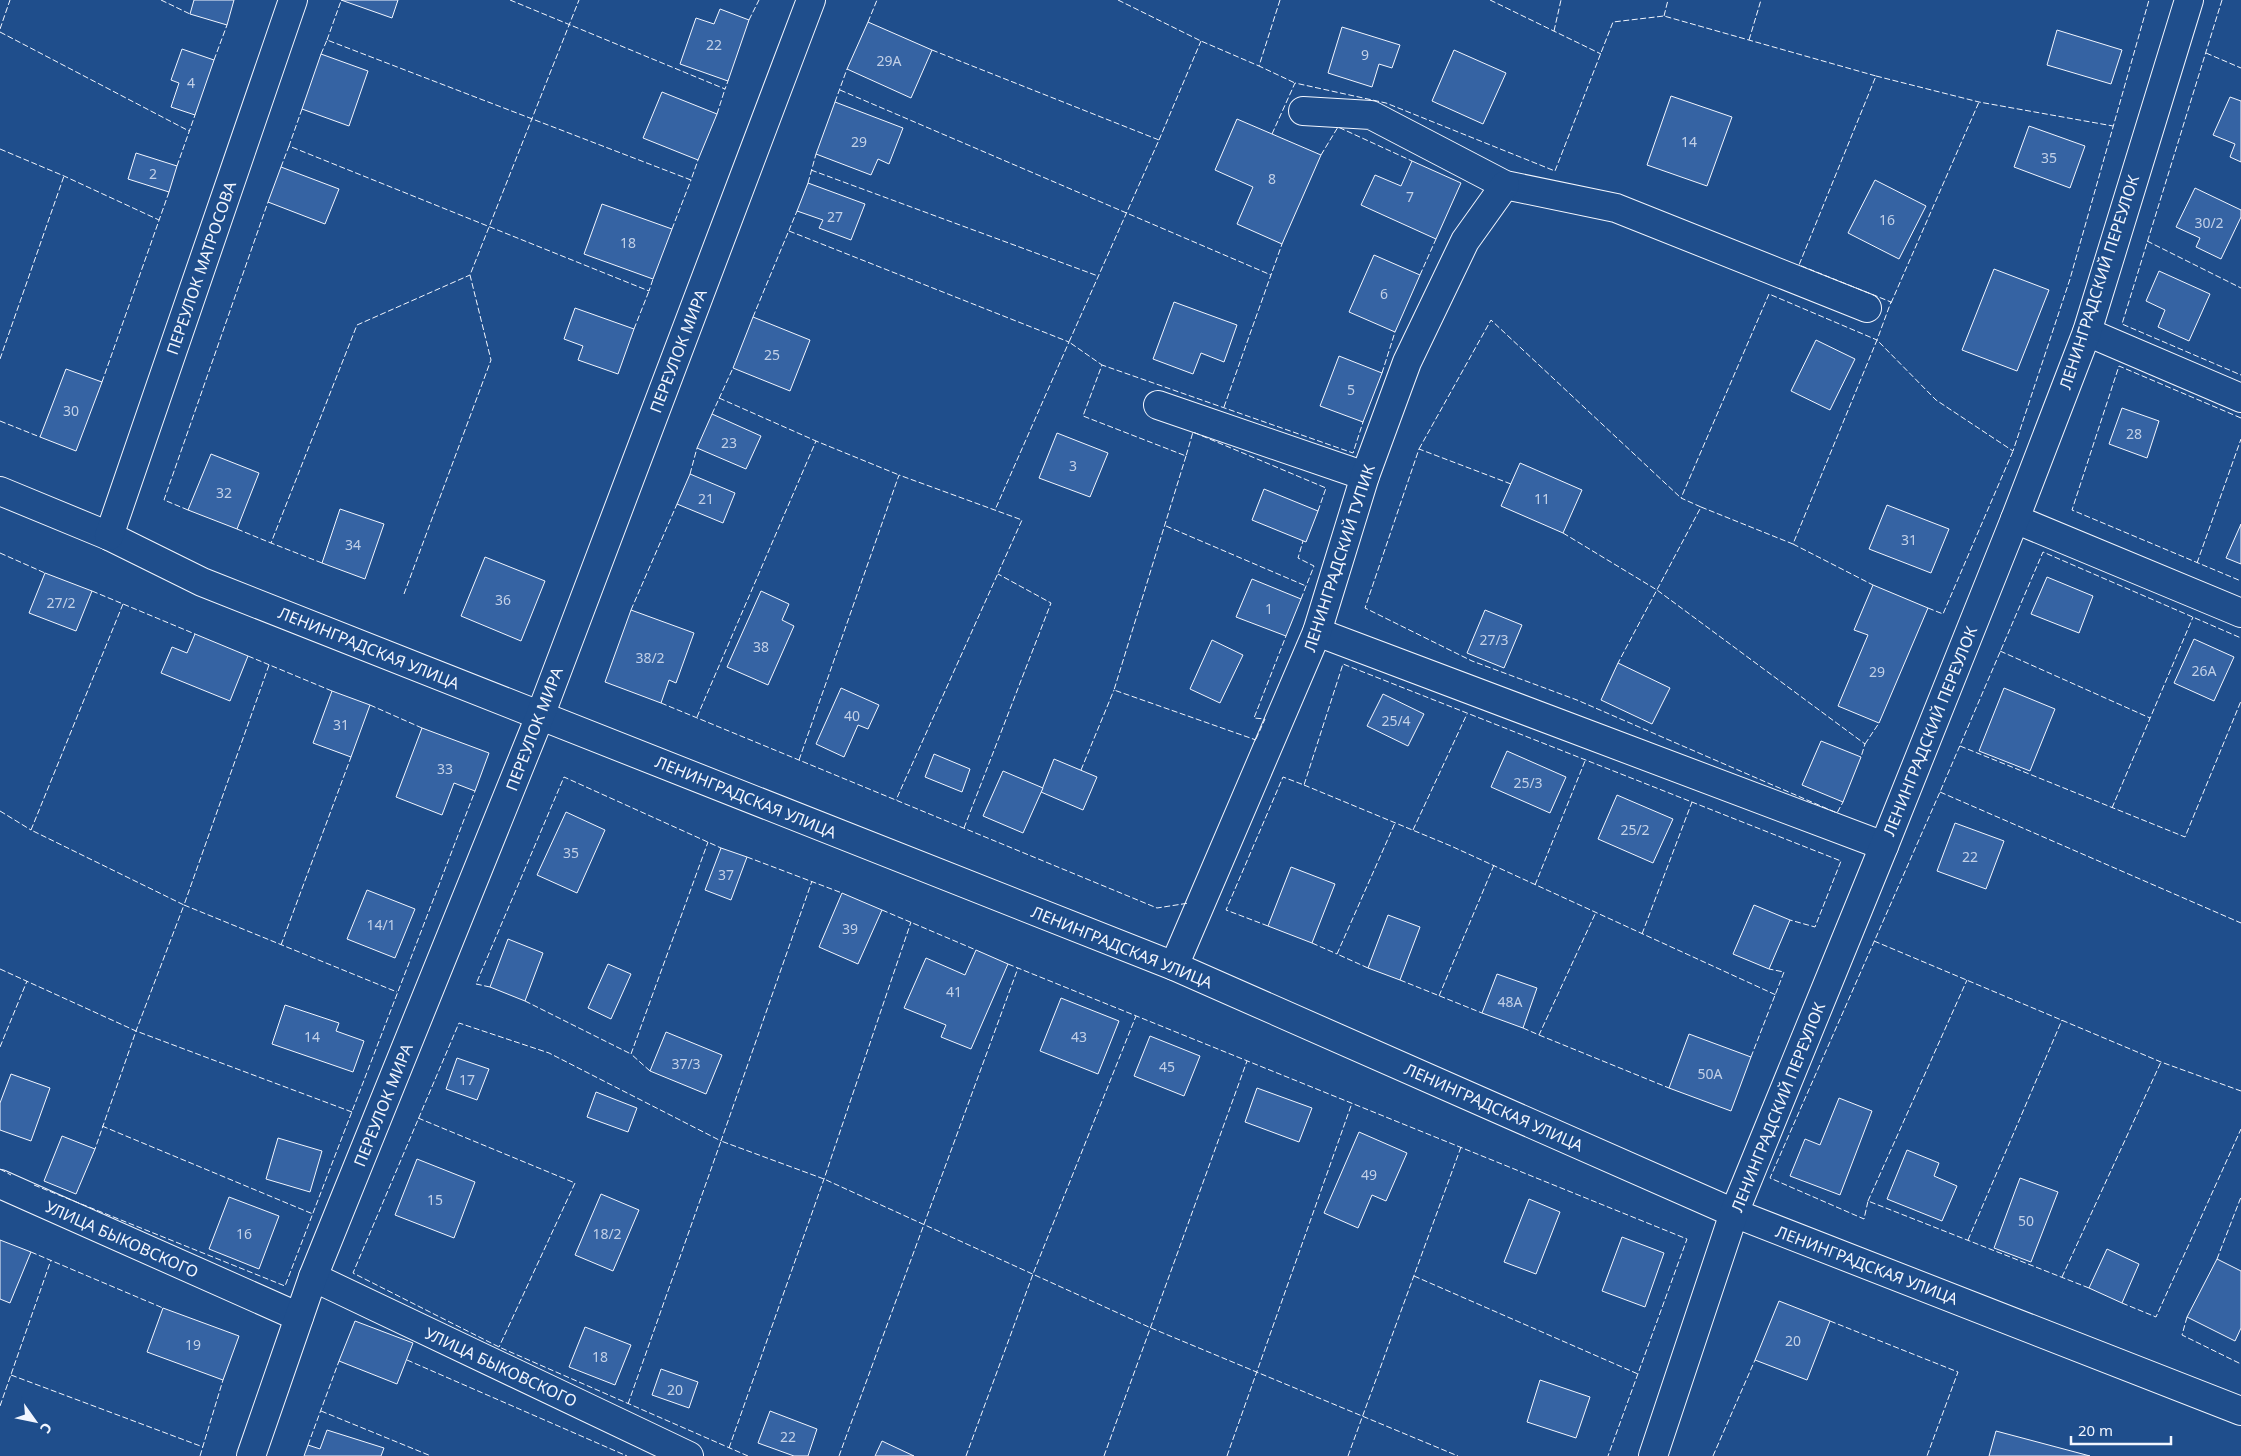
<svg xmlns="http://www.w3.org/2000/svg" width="2241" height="1456" viewBox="0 0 2241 1456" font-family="'Noto Sans',sans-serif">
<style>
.building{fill:#3563a3;stroke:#f2f6ff}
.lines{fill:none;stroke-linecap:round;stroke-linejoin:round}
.minor-casing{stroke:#f2f6ff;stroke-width:30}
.minor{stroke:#1f4e8c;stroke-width:28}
.fence{stroke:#f2f6ff;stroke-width:1;stroke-dasharray:6 2.5;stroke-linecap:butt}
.labels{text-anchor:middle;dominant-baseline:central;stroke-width:4;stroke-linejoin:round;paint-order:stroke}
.number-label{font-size:14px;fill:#c3d1e8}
.street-label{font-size:16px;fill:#f2f6ff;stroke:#1f4e8c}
</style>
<rect width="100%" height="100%" fill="#1f4e8c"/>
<g class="building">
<path d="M194,0H234L227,25L190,14Z"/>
<path d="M341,0H398L392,18Z"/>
<path d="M720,9L749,20L728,81L680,64L696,18L714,24Z"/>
<path d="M868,22L932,50L911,98L847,69Z"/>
<path d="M1342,27L1400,45L1392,68L1379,64L1372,87L1328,73Z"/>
<path d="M2057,30L2122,50L2111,84L2047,65Z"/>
<path d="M182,49L214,60L195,115L171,107L179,83L171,80Z"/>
<path d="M1454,50L1506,73L1483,124L1432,101Z"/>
<path d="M321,54L368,71L349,126L302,109Z"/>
<path d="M662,92L717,114L698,160L643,138Z"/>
<path d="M1671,96L1732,117L1707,186L1647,165Z"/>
<path d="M2230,97L2241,101V162L2230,157L2235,144L2213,135Z"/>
<path d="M835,102L903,128L889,164L878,159L871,175L816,154Z"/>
<path d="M1237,119L1321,155L1282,244L1237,224L1253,187L1215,170Z"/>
<path d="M2029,126L2085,146L2070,188L2014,167Z"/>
<path d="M136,153L177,166L169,192L128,179Z"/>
<path d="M1412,161L1461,183L1436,239L1361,205L1375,175L1401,186Z"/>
<path d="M281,167L339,189L325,224L268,202Z"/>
<path d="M1875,180L1926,206L1899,259L1848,233Z"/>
<path d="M808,183L865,204L851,240L819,228L823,220L797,211Z"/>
<path d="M2195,188L2241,210V217L2221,259L2196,247L2200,238L2176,227Z"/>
<path d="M602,204L672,229L653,279L584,254Z"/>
<path d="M1374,255L1420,275L1395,332L1349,312Z"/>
<path d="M1994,269L2049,290L2017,371L1962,350Z"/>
<path d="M2159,271L2210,294L2189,341L2158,327L2165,310L2146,301Z"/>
<path d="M1174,302L1237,325L1224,362L1201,353L1193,374L1153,359Z"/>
<path d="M575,308L634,329L618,374L578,360L583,346L564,339Z"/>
<path d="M753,317L810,340L790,391L733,368Z"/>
<path d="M1816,340L1855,359L1830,410L1791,391Z"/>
<path d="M1339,356L1382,373L1363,422L1320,406Z"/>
<path d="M66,369L102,382L76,451L40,437Z"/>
<path d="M2122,408L2159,421L2147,458L2109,444Z"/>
<path d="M712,414L761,436L746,469L697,448Z"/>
<path d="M1057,433L1108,453L1090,497L1039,478Z"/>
<path d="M211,454L259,473L237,529L188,510Z"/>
<path d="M1520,463L1582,490L1563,533L1501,506Z"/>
<path d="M690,474L735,493L723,523L677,504Z"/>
<path d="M1264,489L1318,511L1306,542L1252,520Z"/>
<path d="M1887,505L1949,529L1931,573L1869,549Z"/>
<path d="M340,509L384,524L365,579L322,563Z"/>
<path d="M2241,524V564L2226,558Z"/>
<path d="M485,557L545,581L521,641L461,616Z"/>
<path d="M45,573L92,591L76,631L29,613Z"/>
<path d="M2047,577L2093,596L2079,633L2031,614Z"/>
<path d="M1252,579L1301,599L1286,636L1236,617Z"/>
<path d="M1873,585L1928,608L1879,723L1838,706L1868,635L1854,630Z"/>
<path d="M761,591L789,604L782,620L794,626L768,685L727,667Z"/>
<path d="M631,610L694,633L676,683L669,680L661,703L605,682Z"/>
<path d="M1485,610L1522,625L1504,668L1467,653Z"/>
<path d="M195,634L248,656L230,701L161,673L172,647L187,653Z"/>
<path d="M2194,639L2234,657L2214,701L2174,683Z"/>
<path d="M1212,640L1243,655L1220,703L1190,689Z"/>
<path d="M1618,663L1670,688L1652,724L1601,700Z"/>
<path d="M841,688L879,705L868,729L858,725L844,757L816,744Z"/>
<path d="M2004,688L2055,709L2030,771L1979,751Z"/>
<path d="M332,691L370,705L351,757L313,743Z"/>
<path d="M1383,694L1424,714L1408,746L1367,726Z"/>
<path d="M422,728L489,753L475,791L454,783L442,815L396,797Z"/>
<path d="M1821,741L1861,757L1843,802L1802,785Z"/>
<path d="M1507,751L1566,777L1550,813L1491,787Z"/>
<path d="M934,754L970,769L962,792L925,777Z"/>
<path d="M1054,759L1097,777L1083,810L1041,792Z"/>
<path d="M1003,771L1043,788L1023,833L983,816Z"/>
<path d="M1617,795L1673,819L1653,863L1598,839Z"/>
<path d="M566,812L605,830L577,893L537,875Z"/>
<path d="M1955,823L2004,841L1986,889L1937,871Z"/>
<path d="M721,848L747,857L731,900L705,890Z"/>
<path d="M1291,867L1335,884L1312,943L1268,926Z"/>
<path d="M367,890L415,909L395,958L347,939Z"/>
<path d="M842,893L882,910L858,964L819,947Z"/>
<path d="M1754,905L1790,920L1769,969L1733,954Z"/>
<path d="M1388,915L1420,927L1400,980L1368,968Z"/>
<path d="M508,939L543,953L525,1001L490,987Z"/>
<path d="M976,950L1008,964L971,1049L941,1037L946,1025L904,1008L926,958L965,975Z"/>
<path d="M608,964L631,974L611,1019L588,1008Z"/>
<path d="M1497,974L1537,988L1523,1028L1482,1013Z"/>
<path d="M1061,998L1119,1021L1098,1074L1040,1051Z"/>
<path d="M285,1005L339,1023L336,1031L364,1041L353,1072L272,1044Z"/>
<path d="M666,1032L722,1055L706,1094L650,1071Z"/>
<path d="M1689,1034L1751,1057L1731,1111L1669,1088Z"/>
<path d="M1150,1036L1200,1056L1184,1096L1134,1076Z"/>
<path d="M457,1058L489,1069L477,1100L446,1089Z"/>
<path d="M11,1074L50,1088L31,1141L0,1130V1103Z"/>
<path d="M1257,1088L1312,1108L1299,1142L1245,1122Z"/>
<path d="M596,1092L637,1108L628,1132L587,1117Z"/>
<path d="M1839,1098L1872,1111L1840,1195L1790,1176L1805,1139L1820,1145Z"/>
<path d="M1359,1132L1407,1153L1386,1201L1372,1195L1358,1228L1324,1213Z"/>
<path d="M62,1136L95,1149L76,1194L44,1181Z"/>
<path d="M278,1138L322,1151L310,1192L266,1179Z"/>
<path d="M1907,1150L1939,1163L1934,1176L1957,1186L1942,1221L1887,1199Z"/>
<path d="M417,1159L475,1182L454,1238L395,1215Z"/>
<path d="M2020,1178L2058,1192L2031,1262L1994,1248Z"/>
<path d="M601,1194L639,1210L613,1271L575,1255Z"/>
<path d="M229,1197L279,1216L259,1269L209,1249Z"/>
<path d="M1529,1199L1560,1212L1536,1274L1504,1262Z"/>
<path d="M1622,1237L1664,1253L1645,1307L1602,1291Z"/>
<path d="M0,1240L31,1252L10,1303L0,1299Z"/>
<path d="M2107,1249L2139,1264L2122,1303L2089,1288Z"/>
<path d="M2217,1259L2241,1271V1328L2235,1341L2187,1317Z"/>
<path d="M1779,1301L1830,1321L1807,1380L1755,1360Z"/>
<path d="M163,1308L239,1336L223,1380L147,1352Z"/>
<path d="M355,1321L413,1343L397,1384L339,1361Z"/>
<path d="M585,1327L631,1345L615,1385L569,1367Z"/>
<path d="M661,1369L698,1382L689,1408L652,1395Z"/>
<path d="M1540,1380L1590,1397L1576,1438L1527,1422Z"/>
<path d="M770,1411L817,1429L808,1456H794L758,1443Z"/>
<path d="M327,1430L384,1448L381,1456H304L308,1445L320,1449Z"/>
<path d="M1996,1431L2090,1456H1989Z"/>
<path d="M882,1441L914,1456H875Z"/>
</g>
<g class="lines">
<defs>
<g id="minor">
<path d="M1303,111L1371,115L1505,185L1616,208L1867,308"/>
<path d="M2087,332L2241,398"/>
<path d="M1158,405L1365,476"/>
<path d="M0,491L109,536L202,582L1174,966L1734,1213L2241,1411"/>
<path d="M2015,519L2241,613"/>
<path d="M109,536L293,0"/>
<path d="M1317,632L1884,846"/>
<path d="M1174,966L1317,632L1365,476L1407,362L1465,241L1505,185"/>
<path d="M0,1184L299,1317"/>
<path d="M313,1277L689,1456"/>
<path d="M251,1456L313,1277L540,716L811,0"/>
<path d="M1653,1456L1734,1213L1884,846L2015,519L2087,332L2189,0"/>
</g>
</defs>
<use href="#minor" class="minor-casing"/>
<use href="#minor" class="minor"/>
<g class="fence">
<path d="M161,0L190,14"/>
<path d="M510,0L725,89L728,81"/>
<path d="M1118,0L1201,41L1259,66"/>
<path d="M1280,0L1259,66L1295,83"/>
<path d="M1490,0L1601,54"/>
<path d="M2222,0L2122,324L2241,375"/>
<path d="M1664,16L1668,0"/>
<path d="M749,20L759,0"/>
<path d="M868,22L877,0"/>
<path d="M0,29L10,0"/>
<path d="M1554,31L1561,0"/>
<path d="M0,32L189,131"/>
<path d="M327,40L341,1"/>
<path d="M1749,40L1761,0"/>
<path d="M932,50L1159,140L1069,342L1102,365"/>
<path d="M2206,53L2241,68"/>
<path d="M321,54L327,40L691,180L698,160"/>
<path d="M214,60L227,25"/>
<path d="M1876,76L1979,102L2113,126"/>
<path d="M840,90L1271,275"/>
<path d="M835,102L847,69"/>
<path d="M302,109L289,146L649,291L653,279"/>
<path d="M717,114L725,89"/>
<path d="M1272,134L1295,83L1386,103L1555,171L1613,22L1664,16L1876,76L1799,265L1891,302L1877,340L1769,294L1681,498L1701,507L1618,663"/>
<path d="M1159,140L1201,41"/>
<path d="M0,149L64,176L159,220"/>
<path d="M1321,155L1338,127L1412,161"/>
<path d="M177,166L195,115"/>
<path d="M281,167L289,146"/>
<path d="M811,170L1098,276"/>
<path d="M808,183L816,154"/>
<path d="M672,229L691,180"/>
<path d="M789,231L1069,342L995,510"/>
<path d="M2147,241L2241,288"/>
<path d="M1420,275L1436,239"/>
<path d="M1891,303L1979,102"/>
<path d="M753,317L797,211"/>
<path d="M634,329L649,291"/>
<path d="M0,359L64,176"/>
<path d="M1382,373L1395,332"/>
<path d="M102,382L169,192"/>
<path d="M719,398L816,441"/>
<path d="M1224,407L1282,244"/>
<path d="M712,414L733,368"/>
<path d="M2241,418L2119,366L2072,510L2241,581"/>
<path d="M0,421L40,437"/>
<path d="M1419,449L1491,320L1681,498"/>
<path d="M1186,456L1114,690L1256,740"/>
<path d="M690,474L697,448"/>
<path d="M1511,484L1419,449L1365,608L1472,661L1577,700L1837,813L1843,802"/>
<path d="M1701,507L1793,544L1877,340L1936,400L2013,451L2070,279L2149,0"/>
<path d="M188,510L164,500L268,202"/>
<path d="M1318,511L1326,488L1193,432L1186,456L1083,416L1102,365L1353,453L1363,422"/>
<path d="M1166,526L1306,586"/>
<path d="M237,529L271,543"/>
<path d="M1563,533L1657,590L1865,744L1861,757"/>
<path d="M1793,544L1873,585"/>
<path d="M0,553L45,573"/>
<path d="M322,563L271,543L357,325L470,275"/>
<path d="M2197,563L2241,439"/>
<path d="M92,591L195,634"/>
<path d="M404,594L491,360L470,275L579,0"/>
<path d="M1301,599L1314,566L1298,558L1303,541"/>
<path d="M123,604L31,830L184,905L269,665"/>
<path d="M1928,608L1943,614L2013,451"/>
<path d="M631,610L677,504"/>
<path d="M2000,651L2150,718"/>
<path d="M248,656L332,691"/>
<path d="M661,703L1157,908L1189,903"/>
<path d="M370,705L422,728"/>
<path d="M697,717L816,441L899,475"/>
<path d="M1256,739L1265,719L1254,718L1286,636"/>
<path d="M1865,744L1879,723"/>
<path d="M1960,746L2185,837L2241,701"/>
<path d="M799,760L899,475L1022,520L896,800"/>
<path d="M1081,770L1114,690"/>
<path d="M1304,785L1451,846L1776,995"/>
<path d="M1940,792L2241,923"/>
<path d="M2112,808L2193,617"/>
<path d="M0,811L31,830"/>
<path d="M964,828L1051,603L998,574"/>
<path d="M1413,830L1467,714"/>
<path d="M747,857L842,893"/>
<path d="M1535,885L1585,761"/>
<path d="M882,910L976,950"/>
<path d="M1268,926L1226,910L1283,777L1304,785L1343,664L1841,861L1815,927L1790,920"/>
<path d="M1642,934L1692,802"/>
<path d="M1874,941L2161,1062L2241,1091"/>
<path d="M1312,943L1337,954"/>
<path d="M281,945L351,757"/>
<path d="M1008,964L1687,1239L1608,1456"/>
<path d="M1368,968L1337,954L1395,823"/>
<path d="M0,969L136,1031L95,1149"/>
<path d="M1400,980L1482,1013"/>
<path d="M490,987L476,984L564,777L721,848"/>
<path d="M1439,996L1494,865"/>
<path d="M525,1001L631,1054"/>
<path d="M1523,1028L1539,1035L1596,912"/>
<path d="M1539,1035L1669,1088"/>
<path d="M0,1047L27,981"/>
<path d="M1751,1057L1784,972L1769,969"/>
<path d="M650,1071L631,1054L708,842"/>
<path d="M352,1112L136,1031L184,905L397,992"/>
<path d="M418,1118L575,1183L499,1347"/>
<path d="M102,1126L313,1214"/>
<path d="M0,1169L11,1175"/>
<path d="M34,1185L285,1286L475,791"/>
<path d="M1868,1201L1967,980"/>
<path d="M1968,1240L2062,1020"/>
<path d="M31,1252L163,1308"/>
<path d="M2217,1259L2241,1197"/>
<path d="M1414,1276L1638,1374"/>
<path d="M2062,1277L2161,1062"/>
<path d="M2089,1288L1868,1201L1864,1219L1770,1178L1940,792L2043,552L2241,638"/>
<path d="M2122,1303L2156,1317L2241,1129"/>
<path d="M2187,1317L2182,1335L2241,1364"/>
<path d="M1830,1321L1958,1372L1927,1456"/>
<path d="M407,1360L627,1456"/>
<path d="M11,1375L203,1447"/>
<path d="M628,1404L721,1141L824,1179L1151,1328L1458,1456"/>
<path d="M0,1406L51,1260"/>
<path d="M321,1411L431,1456"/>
<path d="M308,1445L339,1361"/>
<path d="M729,1448L824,1179L911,922"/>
<path d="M200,1456L223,1380"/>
<path d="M748,1456L499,1347L353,1273L459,1023L549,1053L721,1141L812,881"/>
<path d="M839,1456L1018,968"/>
<path d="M966,1456L1033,1274L1136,1016"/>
<path d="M1104,1456L1247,1061"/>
<path d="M1227,1456L1352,1103"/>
<path d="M1348,1456L1461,1147"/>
<path d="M1713,1456L1755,1360"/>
</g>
</g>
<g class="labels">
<g class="number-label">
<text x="714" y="44">22</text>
<text x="1365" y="54">9</text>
<text x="889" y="60">29А</text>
<text x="191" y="82">4</text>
<text x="859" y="141">29</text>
<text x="1689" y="141">14</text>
<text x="2049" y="157">35</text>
<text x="153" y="173">2</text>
<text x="1272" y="178">8</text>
<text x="1410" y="196">7</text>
<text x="835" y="216">27</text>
<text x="1887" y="219">16</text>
<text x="2209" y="222">30/2</text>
<text x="628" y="242">18</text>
<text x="1384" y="293">6</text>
<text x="772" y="354">25</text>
<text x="1351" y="389">5</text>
<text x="71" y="410">30</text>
<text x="2134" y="433">28</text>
<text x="729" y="442">23</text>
<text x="1073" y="465">3</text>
<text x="224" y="492">32</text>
<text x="706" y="498">21</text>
<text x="1542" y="498">11</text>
<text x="1909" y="539">31</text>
<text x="353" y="544">34</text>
<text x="503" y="599">36</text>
<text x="61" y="602">27/2</text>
<text x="1269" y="608">1</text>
<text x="1494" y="639">27/3</text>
<text x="761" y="646">38</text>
<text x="650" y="657">38/2</text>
<text x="2204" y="670">26А</text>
<text x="1877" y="671">29</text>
<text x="852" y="715">40</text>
<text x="1396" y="720">25/4</text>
<text x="341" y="724">31</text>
<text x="445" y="768">33</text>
<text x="1528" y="782">25/3</text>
<text x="1635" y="829">25/2</text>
<text x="571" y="852">35</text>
<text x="1970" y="856">22</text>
<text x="726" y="874">37</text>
<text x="381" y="924">14/1</text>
<text x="850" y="928">39</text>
<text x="954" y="991">41</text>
<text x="1510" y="1001">48А</text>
<text x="312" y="1036">14</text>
<text x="1079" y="1036">43</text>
<text x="686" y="1063">37/3</text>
<text x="1167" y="1066">45</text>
<text x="1710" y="1073">50А</text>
<text x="467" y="1079">17</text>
<text x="1369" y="1174">49</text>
<text x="435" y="1199">15</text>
<text x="2026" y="1220">50</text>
<text x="244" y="1233">16</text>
<text x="607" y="1233">18/2</text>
<text x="1793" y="1340">20</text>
<text x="193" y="1344">19</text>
<text x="600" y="1356">18</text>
<text x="675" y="1389">20</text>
<text x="788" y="1436">22</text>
</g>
<g class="street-label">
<text transform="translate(201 268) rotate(-71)">ПЕРЕУЛОК МАТРОСОВА</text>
<text transform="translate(2099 282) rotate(-72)">ЛЕНИНГРАДСКИЙ ПЕРЕУЛОК</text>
<text transform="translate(678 351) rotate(-69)">ПЕРЕУЛОК МИРА</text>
<text transform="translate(1339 558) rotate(-72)">ЛЕНИНГРАДСКИЙ ТУПИК</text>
<text transform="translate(369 648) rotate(22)">ЛЕНИНГРАДСКАЯ УЛИЦА</text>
<text transform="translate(534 729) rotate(-69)">ПЕРЕУЛОК МИРА</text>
<text transform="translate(1930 731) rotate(-68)">ЛЕНИНГРАДСКИЙ ПЕРЕУЛОК</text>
<text transform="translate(746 797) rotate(22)">ЛЕНИНГРАДСКАЯ УЛИЦА</text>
<text transform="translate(1122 947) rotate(22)">ЛЕНИНГРАДСКАЯ УЛИЦА</text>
<text transform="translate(383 1105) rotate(-68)">ПЕРЕУЛОК МИРА</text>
<text transform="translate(1494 1107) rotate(24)">ЛЕНИНГРАДСКАЯ УЛИЦА</text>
<text transform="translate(1778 1107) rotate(-68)">ЛЕНИНГРАДСКИЙ ПЕРЕУЛОК</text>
<text transform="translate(122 1239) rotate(24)">УЛИЦА БЫКОВСКОГО</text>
<text transform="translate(1867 1265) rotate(21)">ЛЕНИНГРАДСКАЯ УЛИЦА</text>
<text transform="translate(501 1367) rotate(25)">УЛИЦА БЫКОВСКОГО</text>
</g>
</g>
<g transform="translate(35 1421) rotate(123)" stroke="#1f4e8c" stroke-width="4" paint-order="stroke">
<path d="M0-4L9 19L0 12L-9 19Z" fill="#f2f6ff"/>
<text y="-8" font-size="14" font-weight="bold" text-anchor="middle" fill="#f2f6ff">С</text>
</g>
<path d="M2071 1436v8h100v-8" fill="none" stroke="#f2f6ff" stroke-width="2.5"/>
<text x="2078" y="1436" font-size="15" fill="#f2f6ff" stroke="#1f4e8c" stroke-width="4" paint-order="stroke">20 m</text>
</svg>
